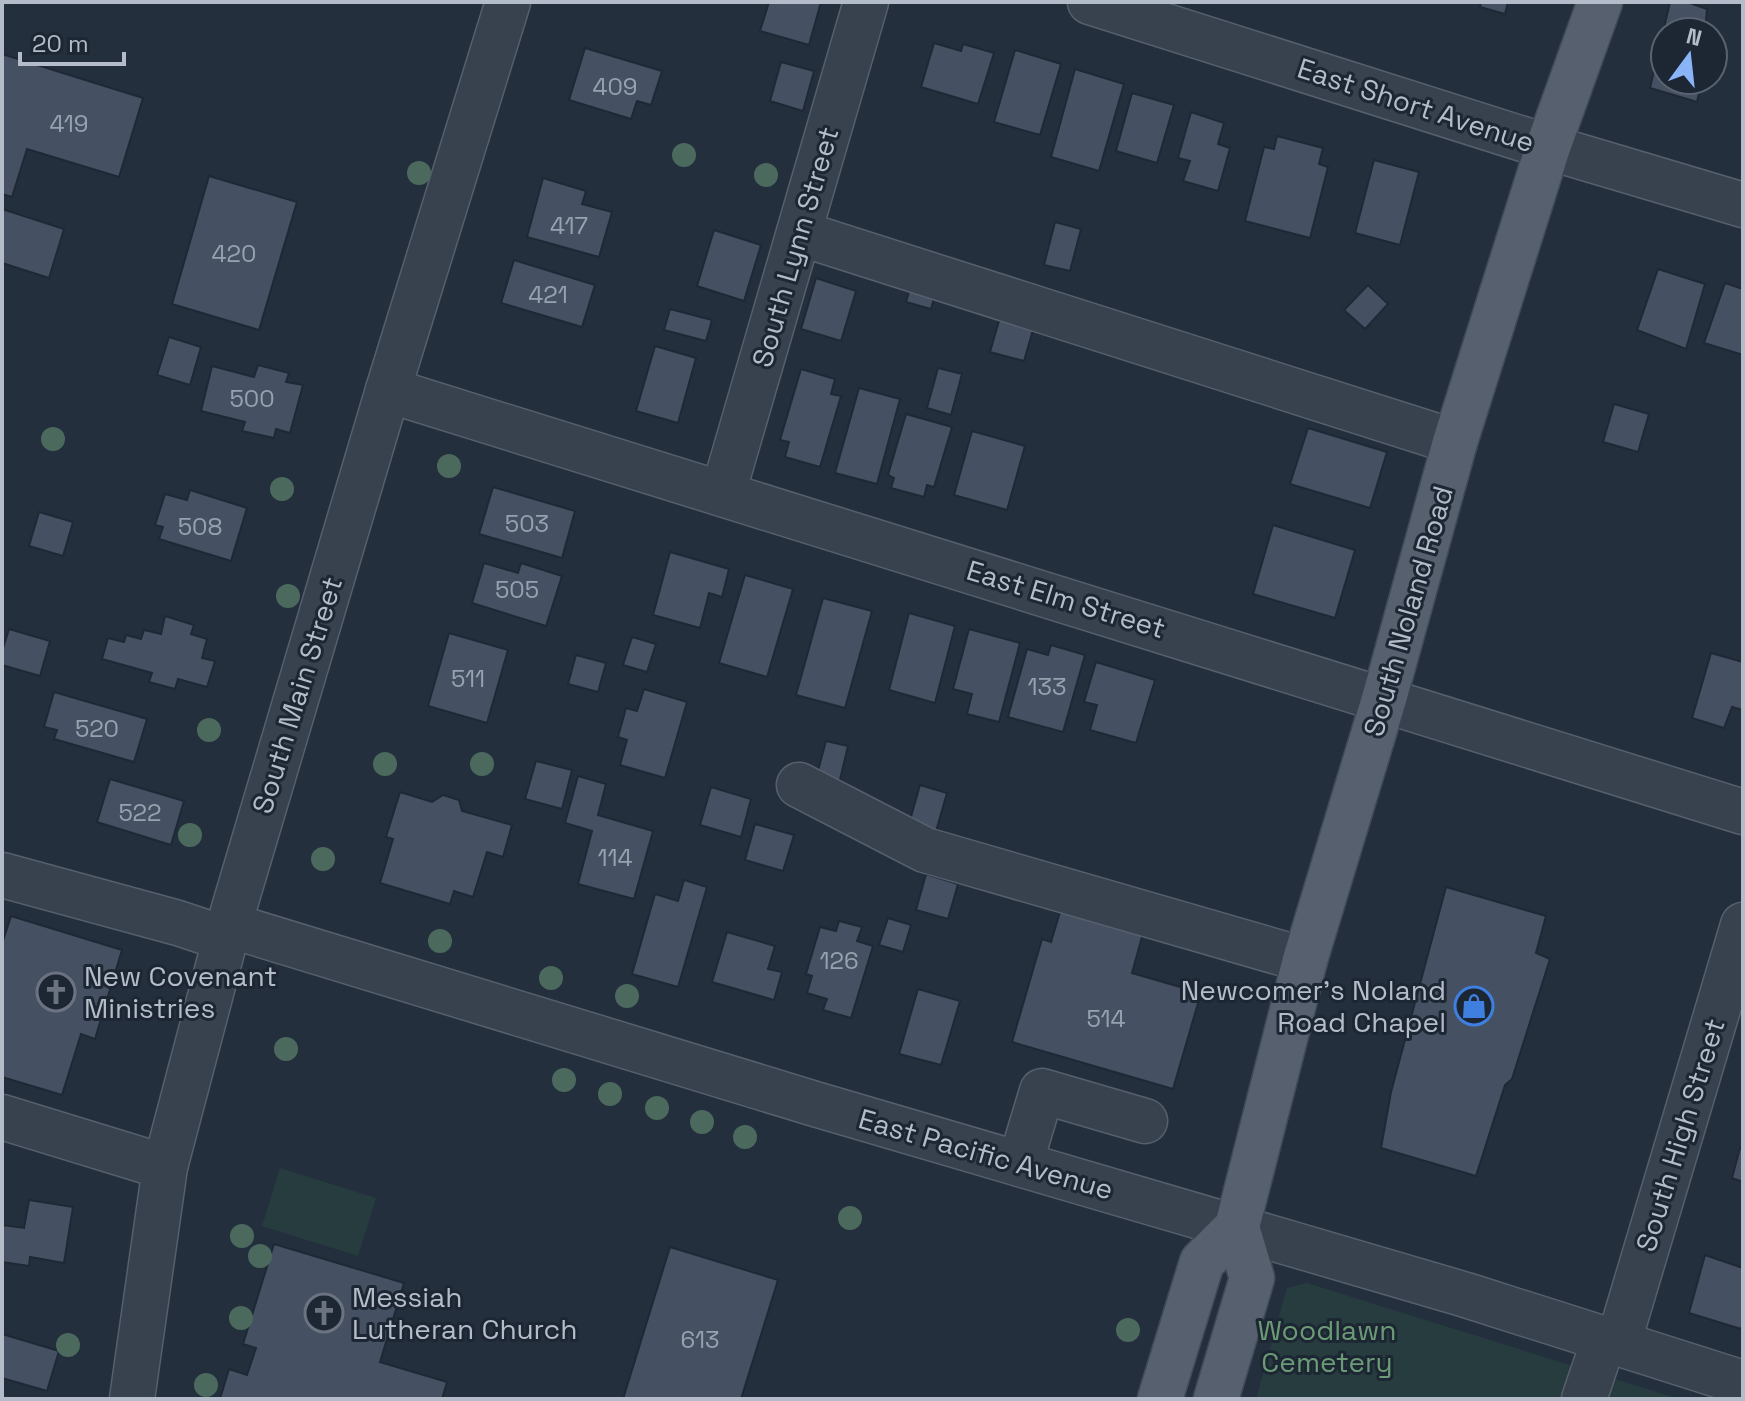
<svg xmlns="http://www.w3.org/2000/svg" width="1745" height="1401" viewBox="0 0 1745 1401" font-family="'Space Grotesk',sans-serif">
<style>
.green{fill:#263c3f}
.building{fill:#455162;stroke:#1f2835;stroke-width:2}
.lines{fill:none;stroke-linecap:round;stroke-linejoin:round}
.minor-casing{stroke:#565f6c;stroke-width:47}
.major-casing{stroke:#414a57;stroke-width:47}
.minor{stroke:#38414e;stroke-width:44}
.major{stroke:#56606e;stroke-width:44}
.tree{fill:#4b6a5d}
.labels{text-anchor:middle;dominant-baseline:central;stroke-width:6;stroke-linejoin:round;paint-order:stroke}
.number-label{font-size:24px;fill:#98a1af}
.street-label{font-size:28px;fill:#b4bcc9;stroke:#1d2633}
.poi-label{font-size:28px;fill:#b4bcc9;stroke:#1d2633;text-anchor:start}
.park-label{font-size:28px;fill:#6b9a76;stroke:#1d2633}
</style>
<rect width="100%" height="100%" fill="#242f3e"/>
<g class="green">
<path d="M280,1168L376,1198L358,1256L262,1226Z"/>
<path d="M1307,1283L1679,1399H1256L1287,1288Z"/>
</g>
<g class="building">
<path d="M769,2H821L809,45L760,31Z"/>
<path d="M1481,2H1508L1505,14L1480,7Z"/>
<path d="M1670,2H1687L1707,9L1705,32H1665V80H1702L1697,102L1650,88Z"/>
<path d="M934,43L961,51L963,44L994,53L978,104L921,87Z"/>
<path d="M585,48L662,71L651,105L637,101L631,119L569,100Z"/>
<path d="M1015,50L1061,64L1040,135L994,122Z"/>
<path d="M2,54L143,98L119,177L27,149L12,197L2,194Z"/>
<path d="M781,62L814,71L803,111L770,101Z"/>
<path d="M1075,69L1124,84L1099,171L1051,157Z"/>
<path d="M1132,93L1174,105L1157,163L1116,151Z"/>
<path d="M1191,112L1224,123L1218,144L1230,148L1218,191L1183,181L1190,161L1178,158Z"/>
<path d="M1277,136L1323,148L1319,164L1328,167L1310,238L1245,221L1264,147L1274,149Z"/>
<path d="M1374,160L1419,172L1400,245L1355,233Z"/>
<path d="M209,176L297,202L259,330L172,304Z"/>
<path d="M543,178L586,191L582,204L612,212L599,257L527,237Z"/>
<path d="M2,209L64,229L49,278L2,263Z"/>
<path d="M1055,222L1081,229L1070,271L1044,265Z"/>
<path d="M714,230L761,245L744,301L697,286Z"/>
<path d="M514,260L595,285L582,327L501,303Z"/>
<path d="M1658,269L1705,284L1686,349L1637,330Z"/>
<path d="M816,278L856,291L841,341L801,329Z"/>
<path d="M912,281L937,288L931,309L906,302Z"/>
<path d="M1725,283L1743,289V355L1704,343Z"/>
<path d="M1368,285L1388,304L1365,329L1344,310Z"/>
<path d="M670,309L712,320L706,341L664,330Z"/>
<path d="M1001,314L1035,323L1024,361L990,352Z"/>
<path d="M169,337L201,347L190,385L157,375Z"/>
<path d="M655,346L696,358L678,423L636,411Z"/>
<path d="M258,365L289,373L286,382L303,385L290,433L276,429L274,438L242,431L245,422L201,411L212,366L254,377Z"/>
<path d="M938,368L962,374L951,415L927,408Z"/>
<path d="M801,369L835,379L831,394L841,396L820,467L785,457L789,442L780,440Z"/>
<path d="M859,388L900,399L877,484L835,473Z"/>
<path d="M1614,404L1649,414L1638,452L1603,442Z"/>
<path d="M906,414L952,427L934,487L927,485L924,497L891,488L894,478L888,475Z"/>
<path d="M1308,428L1387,452L1370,508L1290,484Z"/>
<path d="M972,431L1025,446L1007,510L954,495Z"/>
<path d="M493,487L575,511L562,558L479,534Z"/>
<path d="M190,490L247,508L231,561L159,539L163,527L155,525L165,494L187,500Z"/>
<path d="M39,512L73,522L63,556L29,546Z"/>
<path d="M1273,525L1355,550L1335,618L1253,594Z"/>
<path d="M670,552L729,569L722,597L709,593L700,628L653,615Z"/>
<path d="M484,563L518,573L521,563L562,576L546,626L472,603Z"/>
<path d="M745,575L793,589L767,677L719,663Z"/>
<path d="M823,598L872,611L845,708L796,695Z"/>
<path d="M909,613L955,626L935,703L889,690Z"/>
<path d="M165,616L194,625L191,634L207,639L202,658L215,661L207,687L178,679L175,689L149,682L152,673L102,659L108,638L124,642L126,635L141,639L144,630L161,634Z"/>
<path d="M9,629L50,641L40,676L2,665V651Z"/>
<path d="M969,629L1020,643L999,722L967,714L972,694L953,689Z"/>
<path d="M449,633L508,650L487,723L428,706Z"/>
<path d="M632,637L656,644L647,672L623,665Z"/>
<path d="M1051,645L1085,655L1063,732L1008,717L1027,649L1048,655Z"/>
<path d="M1711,653L1743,662V710L1732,707L1724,728L1692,718Z"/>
<path d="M576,655L606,663L598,692L568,684Z"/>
<path d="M1096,662L1155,680L1136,743L1090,730L1097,705L1084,702Z"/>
<path d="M644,689L687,702L665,778L620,765L627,740L618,737L626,708L637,711Z"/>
<path d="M54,692L147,719L134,762L54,739L57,730L44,727Z"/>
<path d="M826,741L848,746L839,784L816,778Z"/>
<path d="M536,761L572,770L562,809L525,799Z"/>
<path d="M578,776L606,784L598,815L653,831L634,899L578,884L592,831L565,823Z"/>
<path d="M110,779L184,801L171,845L97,822Z"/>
<path d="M920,785L947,793L935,835L908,827Z"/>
<path d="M711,787L751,799L741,837L700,825Z"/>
<path d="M400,792L432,802L443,795L459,800L462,811L512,825L503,857L487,852L473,897L454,891L450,904L380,883L393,839L386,837Z"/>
<path d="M755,824L794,835L783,871L745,860Z"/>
<path d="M926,874L958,884L948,919L916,910Z"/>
<path d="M684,880L707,887L678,987L632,974L655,894L678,901Z"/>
<path d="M1446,887L1546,916L1536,953L1550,959L1512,1079L1505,1085L1476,1176L1381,1148L1391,1092Z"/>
<path d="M1063,902L1145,926L1132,973L1201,993L1173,1089L1012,1042L1042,939L1051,942Z"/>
<path d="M11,916L122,950L95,1039L81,1034L62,1095L2,1077V944Z"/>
<path d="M888,918L911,925L903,952L879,945Z"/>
<path d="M839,921L862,927L857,941L873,946L851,1018L823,1010L827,999L807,993L812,976L806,974L820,927L836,931Z"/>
<path d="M727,932L775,946L768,969L782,972L774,1000L712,982Z"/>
<path d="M918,989L960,1001L941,1065L899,1054Z"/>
<path d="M1740,1148L1743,1149V1182L1732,1178Z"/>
<path d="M29,1200L73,1207L64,1263L30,1257L29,1266L2,1262V1225L24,1228Z"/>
<path d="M274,1244L404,1283L380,1362L447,1382L442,1399H220L229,1369L247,1375L256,1348L243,1344Z"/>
<path d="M670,1247L778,1280L741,1399H623Z"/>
<path d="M1705,1255L1743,1268V1322L1741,1329L1689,1313Z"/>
<path d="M2,1334L59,1351L47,1391L2,1378Z"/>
</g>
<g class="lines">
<defs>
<g id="minor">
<path d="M1090,2L1548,147L1743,205"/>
<path d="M799,233L1455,442"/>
<path d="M388,390L1743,812"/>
<path d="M723,493L866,2"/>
<path d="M799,785L925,850L1305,960"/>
<path d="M2,875L178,923L226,939"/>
<path d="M229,925L815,1104L1466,1295L1743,1383"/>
<path d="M2,1117L165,1167"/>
<path d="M1020,1164L1042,1091L1145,1121"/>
<path d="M1618,1344L1743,925"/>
<path d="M132,1399L165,1167L229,925L388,390L508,2"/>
<path d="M1584,1399L1604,1340"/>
</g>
<g id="major">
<path d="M1160,1399L1202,1262L1237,1227"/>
<path d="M1216,1399L1252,1278L1237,1227L1305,960L1384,699L1455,442L1548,147L1600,2"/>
</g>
</defs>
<use href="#minor" class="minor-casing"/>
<use href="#major" class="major-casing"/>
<use href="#minor" class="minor"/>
<use href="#major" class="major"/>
</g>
<g class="tree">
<circle cx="684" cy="155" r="12"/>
<circle cx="419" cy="173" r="12"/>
<circle cx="766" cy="175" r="12"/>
<circle cx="53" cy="439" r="12"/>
<circle cx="449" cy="466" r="12"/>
<circle cx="282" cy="489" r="12"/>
<circle cx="288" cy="596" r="12"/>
<circle cx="209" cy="730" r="12"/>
<circle cx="385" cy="764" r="12"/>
<circle cx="482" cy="764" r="12"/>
<circle cx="190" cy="835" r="12"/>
<circle cx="323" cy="859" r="12"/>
<circle cx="440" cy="941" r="12"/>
<circle cx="551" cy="978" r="12"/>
<circle cx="627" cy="996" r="12"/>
<circle cx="286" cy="1049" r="12"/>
<circle cx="564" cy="1080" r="12"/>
<circle cx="610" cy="1094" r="12"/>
<circle cx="657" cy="1108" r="12"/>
<circle cx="702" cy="1122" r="12"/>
<circle cx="745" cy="1137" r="12"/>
<circle cx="850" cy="1218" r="12"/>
<circle cx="242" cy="1236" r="12"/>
<circle cx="260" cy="1256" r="12"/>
<circle cx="241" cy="1318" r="12"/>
<circle cx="1128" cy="1330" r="12"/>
<circle cx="68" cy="1345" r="12"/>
<circle cx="206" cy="1385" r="12"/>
</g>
<defs>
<symbol id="church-ring" viewBox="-11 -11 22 22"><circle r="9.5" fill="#1d2633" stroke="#6b7280" stroke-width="1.5"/><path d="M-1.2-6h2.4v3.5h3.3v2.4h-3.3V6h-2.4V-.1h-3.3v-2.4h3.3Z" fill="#6b7280"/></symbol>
<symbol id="shop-ring" viewBox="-11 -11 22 22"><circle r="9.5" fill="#1d2633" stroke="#3f7fe0" stroke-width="1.5"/><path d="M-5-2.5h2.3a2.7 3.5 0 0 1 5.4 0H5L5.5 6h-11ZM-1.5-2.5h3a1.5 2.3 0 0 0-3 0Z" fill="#3f7fe0"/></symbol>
</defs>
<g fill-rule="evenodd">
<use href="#church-ring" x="34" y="970" width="44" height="44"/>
<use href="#shop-ring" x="1452" y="984" width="44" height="44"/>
<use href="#church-ring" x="302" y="1291" width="44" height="44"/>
</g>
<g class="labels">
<g class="number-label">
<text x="615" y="86">409</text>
<text x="69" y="123">419</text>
<text x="569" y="225">417</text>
<text x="234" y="253">420</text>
<text x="548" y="294">421</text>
<text x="252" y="398">500</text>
<text x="527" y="523">503</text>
<text x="200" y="526">508</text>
<text x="517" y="589">505</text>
<text x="468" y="678">511</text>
<text x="1047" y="686">133</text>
<text x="97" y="728">520</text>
<text x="140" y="812">522</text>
<text x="615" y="857">114</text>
<text x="839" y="960">126</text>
<text x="1106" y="1018">514</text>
<text x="700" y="1339">613</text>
</g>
<g class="street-label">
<text transform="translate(1416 105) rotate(18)">East Short Avenue</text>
<text transform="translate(795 247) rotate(-74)">South Lynn Street</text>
<text transform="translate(1066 599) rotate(17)">East Elm Street</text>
<text transform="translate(1408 611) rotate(-74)">South Noland Road</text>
<text transform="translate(297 695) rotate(-73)">South Main Street</text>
<text transform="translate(1680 1135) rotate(-73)">South High Street</text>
<text transform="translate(986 1154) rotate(16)">East Pacific Avenue</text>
</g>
<g class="poi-label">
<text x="84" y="976">New Covenant<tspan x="84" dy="32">Ministries</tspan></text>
<text x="1446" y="990" text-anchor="end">Newcomer's Noland<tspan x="1446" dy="32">Road Chapel</tspan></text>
<text x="352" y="1297">Messiah<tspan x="352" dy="32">Lutheran Church</tspan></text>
</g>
<g class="park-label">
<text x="1327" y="1330">Woodlawn<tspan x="1327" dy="32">Cemetery</tspan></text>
</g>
</g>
<rect width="1745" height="1401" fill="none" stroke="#b4bcc9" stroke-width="8"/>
<g transform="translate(1689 56) rotate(15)"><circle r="38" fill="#1d2633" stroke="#59626f" stroke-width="2"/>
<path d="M0-6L14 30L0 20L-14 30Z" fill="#8ab4f8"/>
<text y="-12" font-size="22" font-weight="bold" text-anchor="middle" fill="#b4bcc9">N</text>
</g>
<path d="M20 52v12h104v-12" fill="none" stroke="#b4bcc9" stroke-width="4"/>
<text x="32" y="52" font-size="24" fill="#b4bcc9" stroke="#1d2633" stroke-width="6" paint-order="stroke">20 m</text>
</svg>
